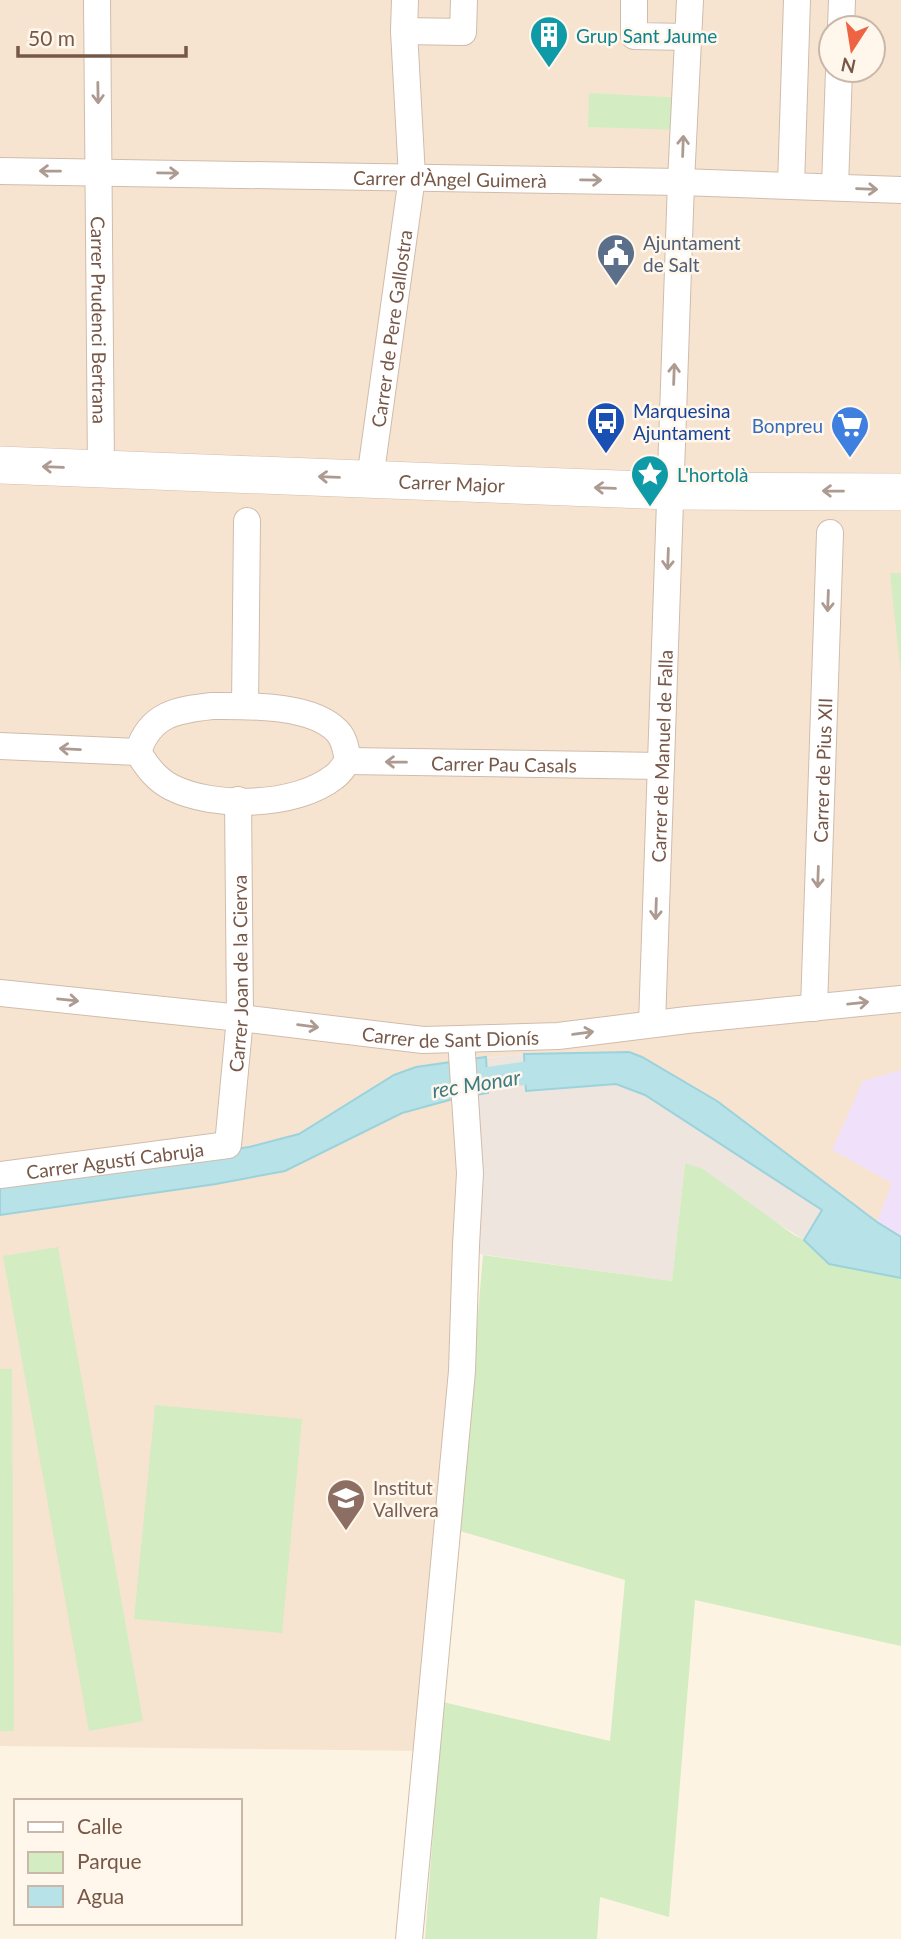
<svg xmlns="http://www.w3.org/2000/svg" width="901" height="1939" viewBox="0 0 901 1939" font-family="Lato,sans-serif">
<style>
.residential{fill:#f6e4d1;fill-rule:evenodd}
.industrial{fill:#ede5de}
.education{fill:#f0e0fa}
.green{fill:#d3ecc1}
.water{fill:#b7e2e8;stroke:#9cd2db;stroke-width:2}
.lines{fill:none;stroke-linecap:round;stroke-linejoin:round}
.canal{stroke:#b7e2e8;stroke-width:23}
.street-casing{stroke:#d1bcac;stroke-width:28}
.secondary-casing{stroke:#d5bca9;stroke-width:38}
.street{stroke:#fff;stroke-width:26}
.secondary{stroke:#fff;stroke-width:37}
.oneway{stroke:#ad9b91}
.labels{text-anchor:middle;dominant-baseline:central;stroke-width:5;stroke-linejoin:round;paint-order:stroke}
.culture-label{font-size:19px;fill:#0d838f;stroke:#fff7eb;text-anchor:start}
.street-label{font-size:19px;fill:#775848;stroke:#fff7eb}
.service-label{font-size:19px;fill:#4e5e75;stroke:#fff7eb;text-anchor:start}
.transit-label{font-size:19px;fill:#164399;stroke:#fff7eb;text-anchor:start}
.shop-label{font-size:19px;fill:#366cbe;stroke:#fff7eb;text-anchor:end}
.education-label{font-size:19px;fill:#785e54;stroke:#fff7eb;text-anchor:start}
.water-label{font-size:21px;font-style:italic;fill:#3d7b85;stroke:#fff7eb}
</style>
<rect width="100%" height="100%" fill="#fdf3e3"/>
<path class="residential" d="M0,0H901V1237L877,1222L717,1101L642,1057L629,1052L524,1054L463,1060L466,1097L427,1751L0,1746ZM831,28H873V70H831Z"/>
<path class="industrial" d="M524,1054L526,1091L616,1084L645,1095L823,1210L804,1240L685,1163L672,1281L465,1252L462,1061Z"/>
<path class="education" d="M901,1070V1237L877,1222L892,1183L832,1150L863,1081Z"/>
<g class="green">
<path d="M589,93L685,98L683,130L588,127Z"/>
<path d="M890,573H901V675Z"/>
<path d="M685,1163L703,1169L794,1235L804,1240L829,1264L901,1278V1646L695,1600L669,1917L600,1897L597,1939H425L443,1702L610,1741L625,1580L460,1531L483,1255L672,1281Z"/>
<path d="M58,1247L143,1721L89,1731L3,1256Z"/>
<path d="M0,1369H12L14,1731H0Z"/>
<path d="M155,1405L302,1419L282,1633L134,1619Z"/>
</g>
<g class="water">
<path d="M629,1052L642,1057L717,1101L877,1222L901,1237V1278L829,1264L804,1240L822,1210L645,1095L616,1084L526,1091L524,1054Z"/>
<path d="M486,1057L488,1093L457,1098L402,1113L285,1171L216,1184L0,1215V1186L249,1147L299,1134L394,1075L416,1067Z"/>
</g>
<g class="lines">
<path class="canal" d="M457,1083L555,1069"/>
<defs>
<g id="street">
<path id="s1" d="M97,0L101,469"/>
<path d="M634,0V36L688,37"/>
<path d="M841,28L842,0"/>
<path d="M404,31L463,32L464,0"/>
<path id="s2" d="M0,171L681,182L901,190"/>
<path d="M791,186L797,0"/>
<path d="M835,187L839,70"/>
<path id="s3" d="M370,479L412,177L404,31L405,0"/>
<path d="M212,706C246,706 311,704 337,731C345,739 346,750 348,761C344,766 340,773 334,777C296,807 214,809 171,787C156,779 147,767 138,752C150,714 176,710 212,706Z"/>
<path d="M245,706L247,521"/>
<path d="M0,746L138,752"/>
<path id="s4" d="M348,761L661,766"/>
<path id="s5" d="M0,993L240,1018L423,1040L558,1036L687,1020L901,999"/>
<path id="s6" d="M814,1008L830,533"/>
<path id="s7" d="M652,1024L681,182L690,0"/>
<path id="s8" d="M0,1175L228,1145L240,1018L238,800"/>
<path d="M409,1939L462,1371L466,1245L470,1173L461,1039"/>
</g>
<g id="secondary">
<path id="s9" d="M0,465L670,491L901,492"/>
</g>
</defs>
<use href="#street" class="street-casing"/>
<use href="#secondary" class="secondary-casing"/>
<use href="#street" class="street"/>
<use href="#secondary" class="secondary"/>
</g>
<defs><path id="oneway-shaft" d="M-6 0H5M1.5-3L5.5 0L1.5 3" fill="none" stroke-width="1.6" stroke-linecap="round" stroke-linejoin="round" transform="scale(1.75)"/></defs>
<g class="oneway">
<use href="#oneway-shaft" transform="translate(98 93) rotate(89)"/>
<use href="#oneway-shaft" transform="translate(683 146) rotate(-88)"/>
<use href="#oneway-shaft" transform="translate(50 171) rotate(-179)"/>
<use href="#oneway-shaft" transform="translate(168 173) rotate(1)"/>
<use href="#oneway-shaft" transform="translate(591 180) rotate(1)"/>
<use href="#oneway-shaft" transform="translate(867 189) rotate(2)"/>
<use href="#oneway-shaft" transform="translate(674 374) rotate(-88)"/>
<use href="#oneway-shaft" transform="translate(53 467) rotate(-178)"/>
<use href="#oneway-shaft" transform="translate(329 477) rotate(-178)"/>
<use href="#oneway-shaft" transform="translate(605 488) rotate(-178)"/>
<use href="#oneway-shaft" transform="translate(833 491) rotate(-179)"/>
<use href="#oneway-shaft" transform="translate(668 559) rotate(92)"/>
<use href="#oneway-shaft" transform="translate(828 601) rotate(92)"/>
<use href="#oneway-shaft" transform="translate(70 749) rotate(-177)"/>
<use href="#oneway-shaft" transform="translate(396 762) rotate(-179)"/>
<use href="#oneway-shaft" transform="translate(818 877) rotate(92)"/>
<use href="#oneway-shaft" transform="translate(656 909) rotate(92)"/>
<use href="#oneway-shaft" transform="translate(68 1000) rotate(6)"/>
<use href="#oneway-shaft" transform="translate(858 1003) rotate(-6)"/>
<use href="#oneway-shaft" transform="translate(308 1026) rotate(7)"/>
<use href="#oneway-shaft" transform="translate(583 1033) rotate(-8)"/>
</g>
<defs>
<symbol id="building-pin" viewBox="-11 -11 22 30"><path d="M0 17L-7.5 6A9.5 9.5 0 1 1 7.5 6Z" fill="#0f9aa8" stroke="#fff7eb"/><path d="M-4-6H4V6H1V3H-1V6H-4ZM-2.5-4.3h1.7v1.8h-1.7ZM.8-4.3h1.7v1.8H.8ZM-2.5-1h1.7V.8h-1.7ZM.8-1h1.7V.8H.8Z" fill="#fff"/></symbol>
<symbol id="civic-pin" viewBox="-11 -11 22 30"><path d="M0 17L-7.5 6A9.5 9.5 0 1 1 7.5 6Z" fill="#5c6f8a" stroke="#fff7eb"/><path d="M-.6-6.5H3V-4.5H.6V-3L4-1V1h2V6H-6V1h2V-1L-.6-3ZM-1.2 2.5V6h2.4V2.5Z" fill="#fff"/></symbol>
<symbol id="bus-pin" viewBox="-11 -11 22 30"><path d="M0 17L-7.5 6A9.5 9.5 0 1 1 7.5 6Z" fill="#1a4fb4" stroke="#fff7eb"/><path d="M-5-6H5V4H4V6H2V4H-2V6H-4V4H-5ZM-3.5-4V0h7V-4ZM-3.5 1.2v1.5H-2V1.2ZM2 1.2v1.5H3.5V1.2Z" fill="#fff"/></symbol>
<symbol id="supermarket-pin" viewBox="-11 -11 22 30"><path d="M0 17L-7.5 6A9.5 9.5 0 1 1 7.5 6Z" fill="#3f7fe0" stroke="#fff7eb"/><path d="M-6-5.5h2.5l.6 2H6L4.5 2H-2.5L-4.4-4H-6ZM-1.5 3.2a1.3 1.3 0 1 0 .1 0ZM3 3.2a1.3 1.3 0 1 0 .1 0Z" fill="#fff"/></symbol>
<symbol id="sight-pin" viewBox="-11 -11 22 30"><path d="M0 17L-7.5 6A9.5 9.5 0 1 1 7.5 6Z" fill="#0f9aa8" stroke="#fff7eb"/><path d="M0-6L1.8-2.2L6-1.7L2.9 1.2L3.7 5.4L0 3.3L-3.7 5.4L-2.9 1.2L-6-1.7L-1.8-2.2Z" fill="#fff"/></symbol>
<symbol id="school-pin" viewBox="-11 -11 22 30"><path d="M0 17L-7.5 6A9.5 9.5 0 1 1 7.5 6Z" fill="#8d6e63" stroke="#fff7eb"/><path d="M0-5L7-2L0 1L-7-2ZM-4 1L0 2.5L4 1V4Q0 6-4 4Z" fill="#fff"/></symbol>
</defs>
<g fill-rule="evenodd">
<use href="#building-pin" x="527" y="13" width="44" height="60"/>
<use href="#civic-pin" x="594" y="231" width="44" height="60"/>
<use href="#bus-pin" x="584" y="399" width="44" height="60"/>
<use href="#supermarket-pin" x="828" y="403" width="44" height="60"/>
<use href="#sight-pin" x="628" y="452" width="44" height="60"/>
<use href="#school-pin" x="324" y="1476" width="44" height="60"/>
</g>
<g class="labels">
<g class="culture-label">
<text x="576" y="35">Grup Sant Jaume</text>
<text x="677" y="474">L'hortolà</text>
</g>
<g class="street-label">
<text stroke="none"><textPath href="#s2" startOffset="450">Carrer d'Àngel Guimerà</textPath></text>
<text stroke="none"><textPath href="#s1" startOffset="320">Carrer Prudenci Bertrana</textPath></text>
<text stroke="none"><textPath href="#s3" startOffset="152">Carrer de Pere Gallostra</textPath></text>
<text stroke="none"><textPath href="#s9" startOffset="452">Carrer Major</textPath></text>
<text stroke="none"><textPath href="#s7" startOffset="268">Carrer de Manuel de Falla</textPath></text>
<text stroke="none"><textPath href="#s4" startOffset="156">Carrer Pau Casals</textPath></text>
<text stroke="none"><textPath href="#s6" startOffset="238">Carrer de Pius XII</textPath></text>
<text stroke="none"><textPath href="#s8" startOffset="402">Carrer Joan de la Cierva</textPath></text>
<text stroke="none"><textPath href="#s5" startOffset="453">Carrer de Sant Dionís</textPath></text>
<text stroke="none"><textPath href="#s8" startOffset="116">Carrer Agustí Cabruja</textPath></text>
</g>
<g class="service-label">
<text x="643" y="242">Ajuntament<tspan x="643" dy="22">de Salt</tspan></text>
</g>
<g class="transit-label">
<text x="633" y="410">Marquesina<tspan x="633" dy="22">Ajuntament</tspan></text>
</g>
<g class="shop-label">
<text x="823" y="425">Bonpreu</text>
</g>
<g class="education-label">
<text x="373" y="1487">Institut<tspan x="373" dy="22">Vallvera</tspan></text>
</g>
<g class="water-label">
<text transform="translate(476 1083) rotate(-9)">rec Monar</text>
</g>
</g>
<rect x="14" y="1799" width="228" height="126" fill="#fff7eb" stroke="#c9b7aa" stroke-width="2"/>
<rect x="28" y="1822" width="35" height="10" fill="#ffffff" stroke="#c9b7aa" stroke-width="2"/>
<text x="77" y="1834" font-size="21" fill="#775848">Calle</text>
<rect x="28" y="1852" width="35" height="21" fill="#d3ecc1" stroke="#c9b7aa" stroke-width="2"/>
<text x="77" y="1869" font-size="21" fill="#775848">Parque</text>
<rect x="28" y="1886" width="35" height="21" fill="#b7e2e8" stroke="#c9b7aa" stroke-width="2"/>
<text x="77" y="1904" font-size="21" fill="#775848">Agua</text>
<g transform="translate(852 49) rotate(192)"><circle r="33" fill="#fff7eb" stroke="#c9b7aa" stroke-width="2"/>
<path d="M0-5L12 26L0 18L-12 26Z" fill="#ee6442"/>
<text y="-10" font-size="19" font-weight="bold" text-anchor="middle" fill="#775848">N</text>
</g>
<path d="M18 46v10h168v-10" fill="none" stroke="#775848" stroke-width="3.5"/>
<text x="28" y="46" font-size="21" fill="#775848" stroke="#fff7eb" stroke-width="5" paint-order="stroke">50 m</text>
</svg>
